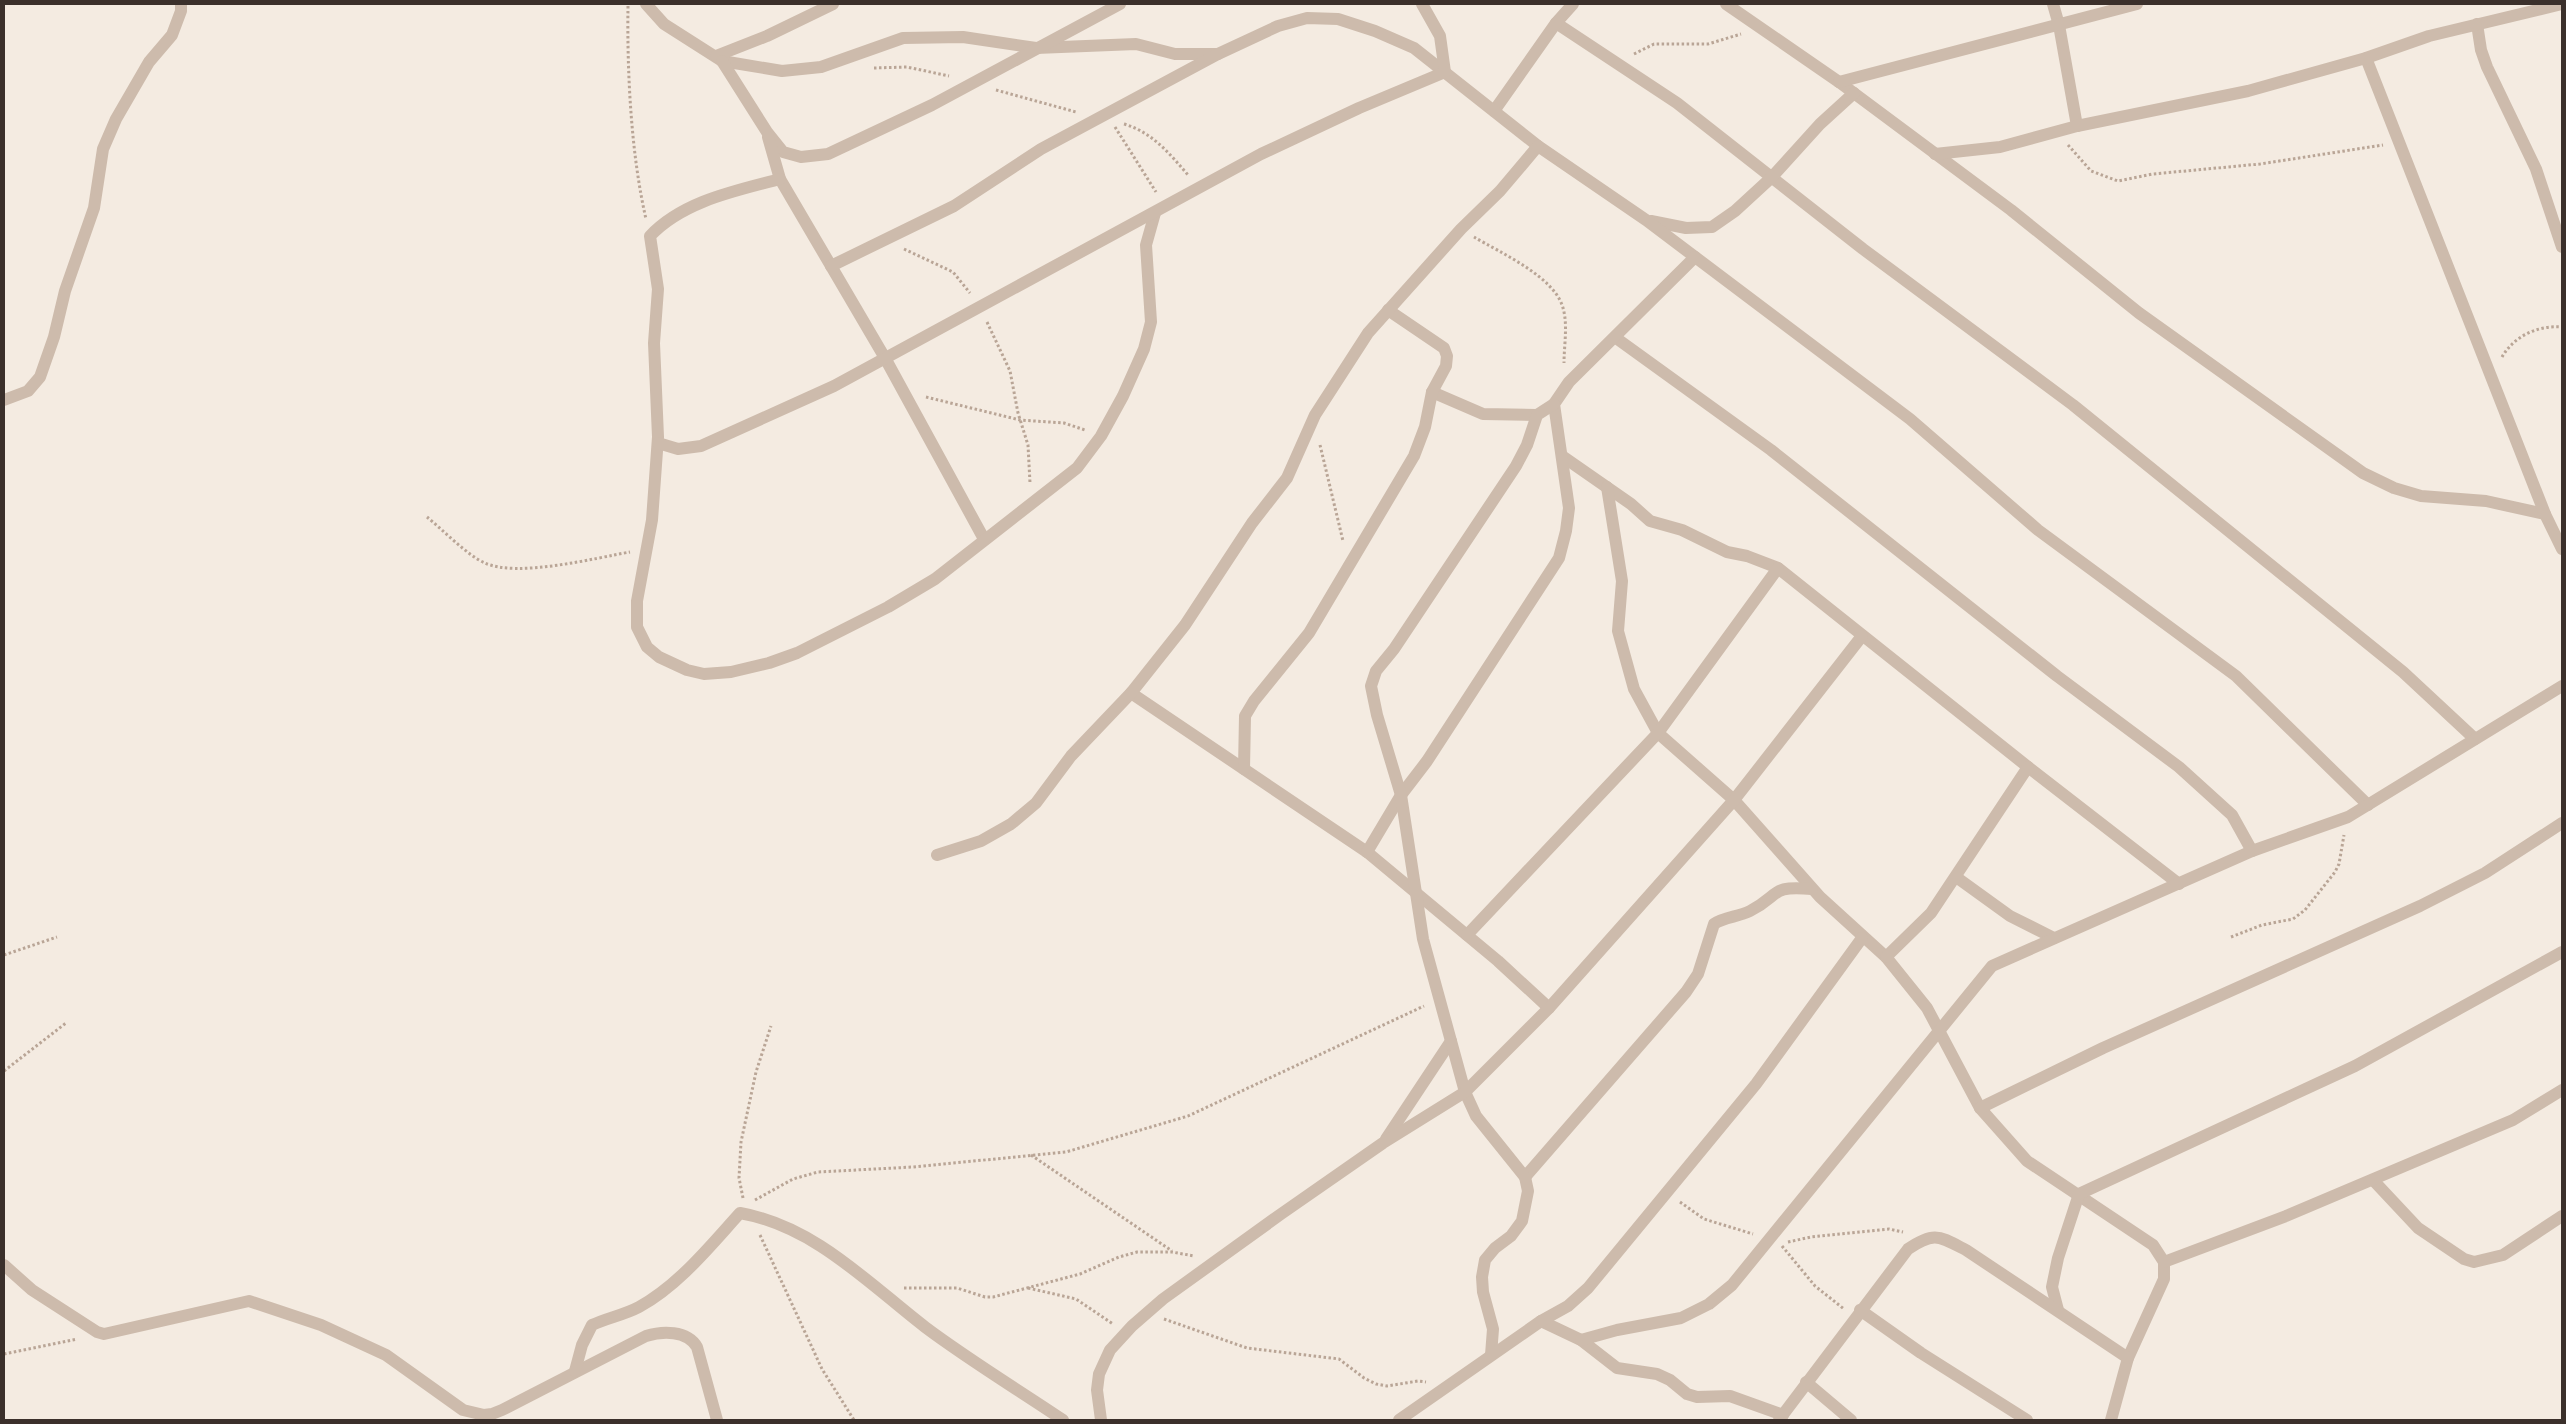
<svg xmlns="http://www.w3.org/2000/svg" width="2566" height="1424" viewBox="0 0 2566 1424" font-family="Inter,sans-serif">
<style>
.lines{fill:none;stroke-linecap:round;stroke-linejoin:round}
.path{stroke:#b9a596;stroke-width:3;stroke-dasharray:2.5 2.5;stroke-linecap:butt}
.street{stroke:#cdbbac;stroke-width:12}
</style>
<rect width="100%" height="100%" fill="#f4ebe1"/>
<g class="lines">
<g class="path">
<path d="M628,6C627,72 631,154 646,219"/>
<path d="M1634,54L1654,44H1708L1741,34"/>
<path d="M874,68L907,67L949,76"/>
<path d="M996,90L1076,112"/>
<path d="M1124,124C1152,132 1170,154 1188,175"/>
<path d="M1115,127L1156,192"/>
<path d="M2068,145L2091,171L2118,181L2153,174L2260,164L2383,145"/>
<path d="M1474,237C1501,253 1555,277 1563,308C1568,325 1564,345 1564,363"/>
<path d="M904,249L953,272L970,293"/>
<path d="M987,322L1010,371L1018,413L1028,445L1030,483"/>
<path d="M2502,357C2514,336 2538,325 2562,327"/>
<path d="M926,397L1020,420L1064,423L1085,430"/>
<path d="M1320,445L1343,541"/>
<path d="M427,517C443,530 468,556 485,563C517,578 595,558 630,552"/>
<path d="M2231,937L2262,925L2293,919L2305,910L2335,872L2339,864L2344,835"/>
<path d="M4,955L57,937"/>
<path d="M4,1071L66,1023"/>
<path d="M1031,1155L1172,1251"/>
<path d="M743,1198L739,1178L741,1142L756,1072L771,1026"/>
<path d="M755,1200L793,1179L818,1172L913,1167L1066,1152L1188,1116L1424,1006"/>
<path d="M1680,1202L1704,1219L1753,1234"/>
<path d="M760,1235L822,1369L854,1420"/>
<path d="M1788,1242L1811,1237L1889,1229L1903,1232"/>
<path d="M1782,1246L1815,1286L1844,1309"/>
<path d="M904,1288H957L985,1297H993L1080,1274L1119,1257L1137,1252H1172L1194,1256"/>
<path d="M1028,1288L1076,1299L1113,1324"/>
<path d="M1164,1319L1247,1348L1339,1359L1364,1378L1376,1384L1387,1386L1418,1381L1426,1382"/>
<path d="M4,1354L77,1339"/>
</g>
<g class="street">
<path d="M646,4L664,24L722,61L782,71L821,67L903,38L963,37L1036,48L1136,44L1175,54H1218"/>
<path d="M1726,4L1839,82L2011,210L2139,313L2363,473L2394,488L2421,496L2486,501L2545,514"/>
<path d="M2053,4L2059,25L2077,126"/>
<path d="M1556,23L1677,103L1863,249L2073,405L2403,672L2475,739"/>
<path d="M2477,24L2481,50L2487,67L2536,169L2562,247"/>
<path d="M716,56L767,36L833,4"/>
<path d="M2366,58L2545,514L2562,549"/>
<path d="M722,61L767,132L783,152L801,157L828,154L932,105L1120,4"/>
<path d="M1839,82L2137,4"/>
<path d="M1494,111L1556,23L1573,4"/>
<path d="M768,137L780,179L885,358L984,539"/>
<path d="M1935,154L2000,147L2077,126L2248,91L2366,58L2429,36L2562,4"/>
<path d="M780,179C735,191 683,201 650,236L658,289L654,343L658,437L652,520L637,601V627L647,647L659,657L687,670L704,674L731,672L769,663L797,653L888,607L935,579L1077,468L1101,436L1123,396L1144,349L1151,322L1146,245L1155,213"/>
<path d="M1651,221L1686,228L1712,227L1735,211L1772,177L1820,124L1854,93"/>
<path d="M831,266L954,206L1041,149L1218,54L1278,26L1307,18L1338,19L1375,31L1414,48L1538,146L1646,220L1910,419L2038,530L2236,676L2368,805"/>
<path d="M1616,338L1771,450L2057,676L2179,767L2232,815L2252,851"/>
<path d="M1432,392L1483,414L1537,415"/>
<path d="M4,400L28,391L40,377L54,337L65,291L94,208L103,149L116,119L149,62L172,35L181,11V4"/>
<path d="M658,443L678,449L701,446L834,386L1261,154L1359,108L1445,72L1440,36L1422,4"/>
<path d="M1562,456L1631,504L1650,521L1682,530L1727,552L1747,556L1778,568L2028,767L2179,884"/>
<path d="M1607,487L1622,581L1618,631L1634,689L1658,733L1734,800L1820,897L1886,957L1927,1008L1980,1108L2027,1161L2153,1245L2164,1262V1279L2128,1358L2111,1420"/>
<path d="M1131,693L1367,852L1498,961L1549,1008"/>
<path d="M1244,769L1245,716L1254,701L1309,633L1414,456L1425,427L1432,392L1446,366L1447,356L1444,348L1388,310"/>
<path d="M1367,852L1401,795L1427,761L1559,558L1566,531L1569,508L1554,404L1569,382L1695,257"/>
<path d="M937,855L981,841L1011,824L1036,803L1071,756L1131,693L1185,625L1252,523L1287,478L1315,415L1368,333L1461,229L1500,191L1538,146"/>
<path d="M1956,877L2010,916L2054,938"/>
<path d="M1467,935L1658,733L1778,568"/>
<path d="M1886,957L1931,913L2028,767"/>
<path d="M1980,1108L2103,1048L2420,906L2485,873L2562,823"/>
<path d="M1386,1139L1451,1041"/>
<path d="M1525,1177L1686,992L1698,974L1714,924C1724,917 1738,917 1750,911C1781,895 1769,885 1812,889"/>
<path d="M2373,1180L2418,1228L2464,1259L2474,1262L2503,1255L2562,1216"/>
<path d="M2164,1262L2286,1216L2513,1120L2562,1090"/>
<path d="M4,1265L32,1290L97,1332L104,1334L249,1301L321,1325L386,1355L463,1410L484,1415L492,1414L502,1410L646,1336C662,1331 687,1330 697,1347L717,1420"/>
<path d="M1860,1310L1921,1353L2027,1420"/>
<path d="M2058,1310L2052,1287L2058,1258L2079,1194L2355,1066L2562,952"/>
<path d="M1541,1321L1581,1340L1617,1368L1657,1374L1670,1380L1687,1394L1697,1397L1730,1396L1783,1415"/>
<path d="M1581,1340L1617,1330L1681,1318L1709,1304L1732,1285L1992,966L2252,851L2348,817L2562,686"/>
<path d="M1491,1355L1493,1329L1483,1292L1482,1277L1485,1260L1495,1248L1511,1236L1522,1221L1528,1191L1525,1177L1476,1116L1465,1092L1423,939L1401,795L1377,715L1371,686L1376,671L1394,649L1516,466L1527,445L1537,415L1554,404"/>
<path d="M575,1371L582,1345L592,1325C607,1318 624,1315 639,1307C679,1285 710,1246 740,1213C814,1226 868,1283 925,1327C969,1360 1017,1389 1063,1420"/>
<path d="M1806,1382L1851,1420"/>
<path d="M1101,1420L1097,1390L1099,1374L1110,1350L1132,1326L1163,1299L1281,1214L1383,1143L1465,1092L1549,1008L1734,800L1862,636"/>
<path d="M1399,1420L1541,1321L1568,1306L1588,1288L1756,1084L1862,938"/>
<path d="M1779,1420L1908,1249C1934,1231 1939,1236 1966,1250L2128,1358"/>
</g>
</g>
<rect width="2566" height="1424" fill="none" stroke="#3b302b" stroke-width="10"/>
</svg>
